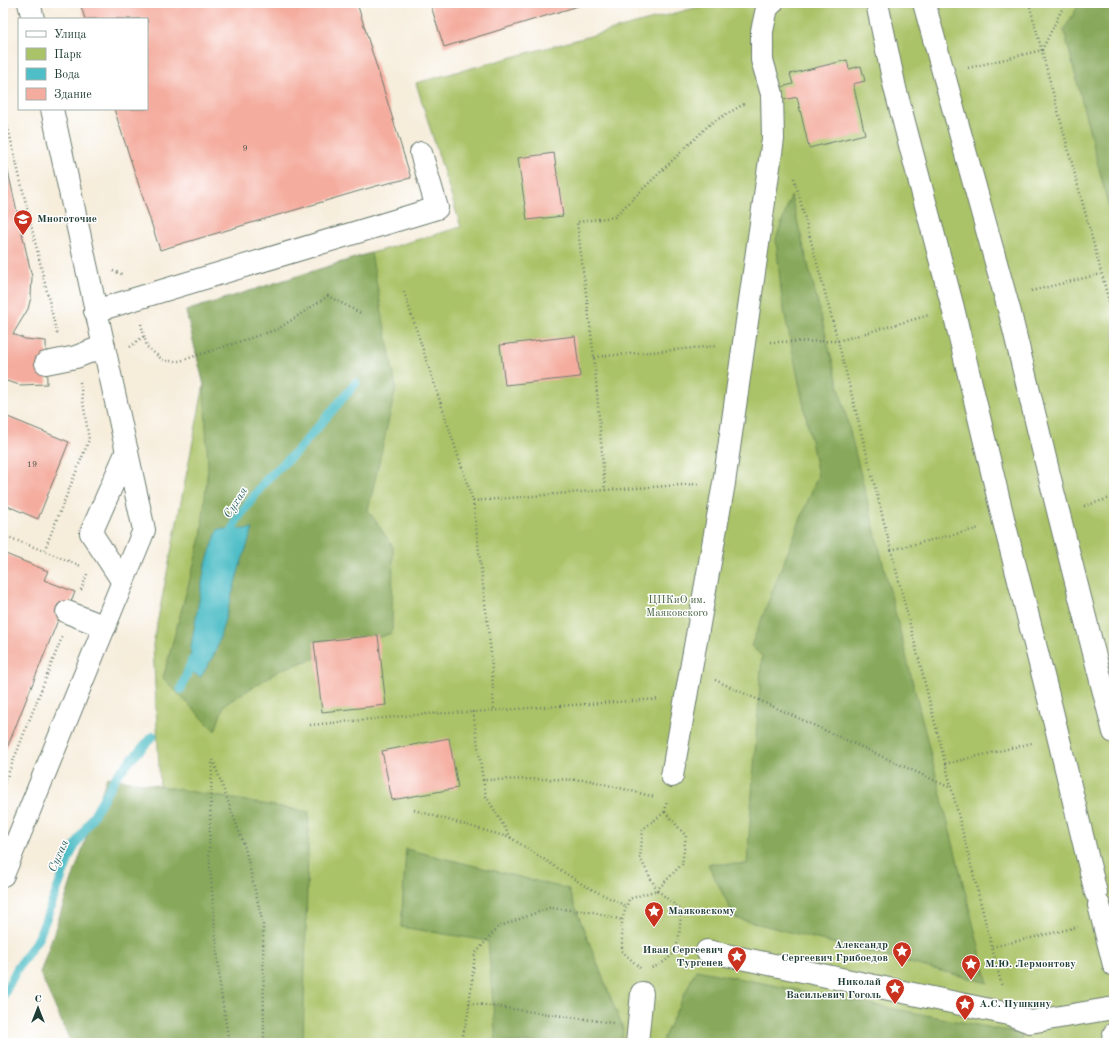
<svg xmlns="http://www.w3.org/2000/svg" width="1117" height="1046" viewBox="0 0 1117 1046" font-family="'Old Standard TT',serif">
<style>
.green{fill:#abc368;stroke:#65804e}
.forest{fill:#88a95c;stroke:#547348}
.water{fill:#50bec7;stroke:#387e7e}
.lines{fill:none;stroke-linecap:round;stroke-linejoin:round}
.stream{stroke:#50bec7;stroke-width:9}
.building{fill:#f4ac9e}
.minor-casing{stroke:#6a7b6e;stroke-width:24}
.path{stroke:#6a7b6e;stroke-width:2.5;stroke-dasharray:1 3;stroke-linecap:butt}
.minor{stroke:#fff;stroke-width:22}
.labels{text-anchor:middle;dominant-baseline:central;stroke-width:3;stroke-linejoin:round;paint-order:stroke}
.number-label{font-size:9px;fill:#54594e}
.poi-label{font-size:11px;font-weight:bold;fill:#1f3d34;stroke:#fff;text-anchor:start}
.park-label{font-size:11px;fill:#496544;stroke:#fff}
.water-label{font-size:12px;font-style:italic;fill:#2e6460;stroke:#fff}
</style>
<rect width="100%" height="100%" fill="#fff"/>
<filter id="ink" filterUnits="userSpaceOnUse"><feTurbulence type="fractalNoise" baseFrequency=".025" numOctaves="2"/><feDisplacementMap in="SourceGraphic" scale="8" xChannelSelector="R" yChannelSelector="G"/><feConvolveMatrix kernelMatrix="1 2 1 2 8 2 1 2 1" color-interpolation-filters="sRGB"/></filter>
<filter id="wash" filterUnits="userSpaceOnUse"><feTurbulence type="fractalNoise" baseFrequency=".012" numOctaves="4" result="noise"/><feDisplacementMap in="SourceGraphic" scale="16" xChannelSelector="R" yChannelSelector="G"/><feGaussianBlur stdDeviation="0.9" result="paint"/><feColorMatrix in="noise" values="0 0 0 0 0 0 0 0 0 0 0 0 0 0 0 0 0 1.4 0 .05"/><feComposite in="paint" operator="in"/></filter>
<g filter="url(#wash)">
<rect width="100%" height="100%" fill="#f6eddb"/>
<path class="green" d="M713,3H1114V1043H167L172,1034L153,644L204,385L186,311L371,253L461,227L416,83Z"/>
<g class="forest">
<path d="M1080,3H1114V228L1064,30Z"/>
<path d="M791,196L988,983L735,918L708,864H747L762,656L751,646L818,475L782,300L776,239Z"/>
<path d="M371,253L396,388L368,510L393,547L392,633L282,669L224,705L215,731L163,678L201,538L208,467L204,385L186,311Z"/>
<path d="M107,777L309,812L303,1043H71L40,973Z"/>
<path d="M406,849L568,889L623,1029L622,1043H496L488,941L401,927Z"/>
<path d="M696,970L1022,1034L1021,1043H661Z"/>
</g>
<path class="water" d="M218,529H253L240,566L216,651L201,677L189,671L191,646L205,566Z"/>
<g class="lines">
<g class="stream">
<path d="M230,539L236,521L266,480L297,451L356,383"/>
<path d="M181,689L192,660"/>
<path d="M3,996L17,969L39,937L71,853L93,816L117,775L153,736"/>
</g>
</g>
<g id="blocks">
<g class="building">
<path d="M80,3H357L411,178L376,186L160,250L114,109H147V19H85Z"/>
<path d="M430,3H588L444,47Z"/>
<path d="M847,60L849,69L861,66L865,81L853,84L865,134L809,148L797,97L784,100L781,87L793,84L790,74Z"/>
<path d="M554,153L563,216L527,220L518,158Z"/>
<path d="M4,154L32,277L31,297L28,309L13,334L25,339L46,341L47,384L20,385L3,380Z"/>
<path d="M575,336L580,377L505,385L500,345Z"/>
<path d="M3,415L69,442L38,519L3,504Z"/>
<path d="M3,553L48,571L44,580L75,592L63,622L58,620L3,758Z"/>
<path d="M378,635L386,705L322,712L314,642Z"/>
<path d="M449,738L458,788L392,800L382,751Z"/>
</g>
</g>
</g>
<g filter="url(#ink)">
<use href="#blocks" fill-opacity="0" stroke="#6a7b6e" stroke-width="1"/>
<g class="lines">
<defs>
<g id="minor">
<path d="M29,3L33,19"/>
<path d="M877,3L895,88L953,308L1004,522L1052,711L1096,893"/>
<path d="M924,3L1010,313L1053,491L1114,732"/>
<path d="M95,311L437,208L421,153"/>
<path d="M46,363L76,357L104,346"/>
<path d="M123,582L91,533L127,451"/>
<path d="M67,612L105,627"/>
<path d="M672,776L724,483L773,139L772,94L762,60V31L767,8L772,3"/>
<path d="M3,875L144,530L52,109"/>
<path d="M1099,905L1114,965"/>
<path d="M707,951L1009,1014L1030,1022L1114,1008"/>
<path d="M637,1043L642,993"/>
<path d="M1112,1043L1114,1034"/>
</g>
</defs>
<use href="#minor" class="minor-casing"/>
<g class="path">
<path d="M1029,3L1114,320"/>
<path d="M968,68L1042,50L1065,3"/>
<path d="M3,107L57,334"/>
<path d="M794,178L838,341L1002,987"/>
<path d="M113,271L124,275"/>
<path d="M1031,291L1101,274"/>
<path d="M404,292L473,501L491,653L494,710"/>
<path d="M141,324L147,347L164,361H180L278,329L328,296L362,314"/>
<path d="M770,342L838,341L929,315"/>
<path d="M130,347L144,336"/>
<path d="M594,357L717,346"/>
<path d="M80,382L89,440L44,551L81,566"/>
<path d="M698,484L605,490L594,357L577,222L614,217L711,123L746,103"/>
<path d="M473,501L605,490"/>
<path d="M1084,506L1114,497"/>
<path d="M3,535L44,551"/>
<path d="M891,550L980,528"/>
<path d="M81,590L87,574"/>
<path d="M715,680L951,788"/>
<path d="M310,725L426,714L473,712"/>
<path d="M213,760L245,848L263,924L264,1043"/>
<path d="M212,763L209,855L220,986L229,1043"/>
<path d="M945,764L1032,743"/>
<path d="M483,780L473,712L659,699"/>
<path d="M3,787L62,637"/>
<path d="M414,810L511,838L585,886L626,906"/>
<path d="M665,812L686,836L682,864L657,890L640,858L643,829Z"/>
<path d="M665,812L667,800"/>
<path d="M511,838L486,796L483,780L542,779L588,780L655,797"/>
<path d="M992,947L1078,927"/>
<path d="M640,968L622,951V920L629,899L657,890L681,910C679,937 681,958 651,968"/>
<path d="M469,1003L613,1023"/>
<path d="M461,1043L468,1014L475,954L498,927L549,908L593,912L622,920"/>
</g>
<use href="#minor" class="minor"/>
</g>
</g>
<defs>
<symbol id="school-pin" viewBox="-11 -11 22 30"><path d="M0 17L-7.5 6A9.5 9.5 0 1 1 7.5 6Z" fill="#c8321e" stroke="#fff"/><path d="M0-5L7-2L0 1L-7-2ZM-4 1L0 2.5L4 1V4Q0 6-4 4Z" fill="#fff"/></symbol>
<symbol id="sight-pin" viewBox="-11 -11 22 30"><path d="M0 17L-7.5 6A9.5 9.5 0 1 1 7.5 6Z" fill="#c8321e" stroke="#fff"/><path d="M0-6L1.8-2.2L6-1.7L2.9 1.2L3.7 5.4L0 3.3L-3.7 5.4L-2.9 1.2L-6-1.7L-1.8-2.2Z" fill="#fff"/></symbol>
</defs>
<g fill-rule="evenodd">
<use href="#school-pin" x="12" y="208" width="22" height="30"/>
<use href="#sight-pin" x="643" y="900" width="22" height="30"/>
<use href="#sight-pin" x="891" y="940" width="22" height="30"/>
<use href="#sight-pin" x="726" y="945" width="22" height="30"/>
<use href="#sight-pin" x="960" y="953" width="22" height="30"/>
<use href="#sight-pin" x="884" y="977" width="22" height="30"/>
<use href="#sight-pin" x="954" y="993" width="22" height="30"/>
</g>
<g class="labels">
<g class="number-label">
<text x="245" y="148">9</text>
<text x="32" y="464">19</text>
</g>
<g class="poi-label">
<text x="37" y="219">Многоточие</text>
<text x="668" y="911">Маяковскому</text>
<text x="888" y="945" text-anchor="end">Александр<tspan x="888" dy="13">Сергеевич Грибоедов</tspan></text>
<text x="723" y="950" text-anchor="end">Иван Сергеевич<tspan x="723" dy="13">Тургенев</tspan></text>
<text x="985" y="964">М.Ю. Лермонтову</text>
<text x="881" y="982" text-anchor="end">Николай<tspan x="881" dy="13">Васильевич Гоголь</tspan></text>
<text x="979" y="1004">А.С. Пушкину</text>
</g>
<g class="park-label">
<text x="677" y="600">ЦПКиО им.<tspan x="677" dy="13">Маяковского</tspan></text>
</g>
<g class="water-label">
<text transform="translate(236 503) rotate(-57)">Сухая</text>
<text transform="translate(59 856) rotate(-66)">Сухая</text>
</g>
</g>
<rect width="1117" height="1046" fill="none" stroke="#fff" stroke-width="16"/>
<rect x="18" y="18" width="130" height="92" fill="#ffffff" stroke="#a5b1ae"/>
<rect x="26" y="31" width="20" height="6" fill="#ffffff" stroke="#a5b1ae"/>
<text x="54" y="38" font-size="12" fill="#1f3d34">Улица</text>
<rect x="26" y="48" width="20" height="12" fill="#abc368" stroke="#a5b1ae"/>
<text x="54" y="58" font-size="12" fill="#1f3d34">Парк</text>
<rect x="26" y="68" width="20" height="12" fill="#50bec7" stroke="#a5b1ae"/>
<text x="54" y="78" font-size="12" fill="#1f3d34">Вода</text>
<rect x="26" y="88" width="20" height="12" fill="#f4ac9e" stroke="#a5b1ae"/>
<text x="54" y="98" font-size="12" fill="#1f3d34">Здание</text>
<g transform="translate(38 1008)" stroke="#ffffff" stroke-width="3" paint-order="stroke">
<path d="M0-3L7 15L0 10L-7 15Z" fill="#1f3d34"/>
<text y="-6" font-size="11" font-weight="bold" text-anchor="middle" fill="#1f3d34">С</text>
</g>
</svg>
